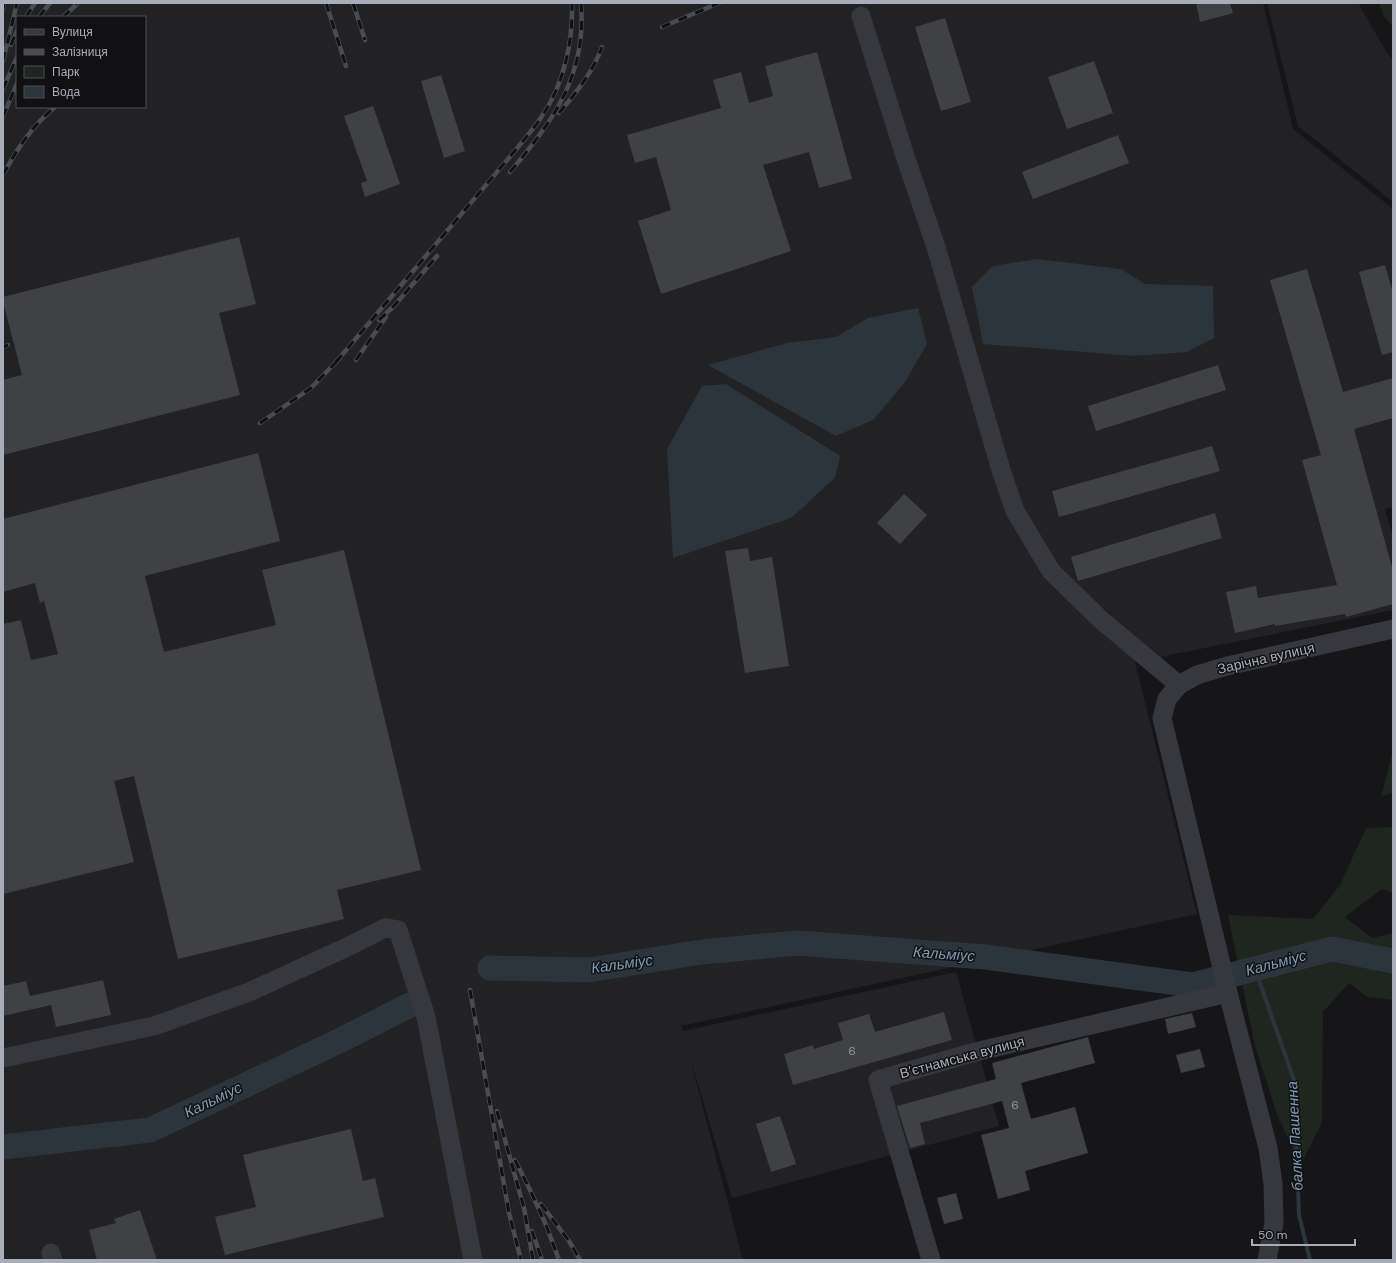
<svg xmlns="http://www.w3.org/2000/svg" width="1396" height="1263" viewBox="0 0 1396 1263" font-family="'DM Sans',sans-serif">
<style>
.built{fill:#222225;fill-rule:evenodd}
.green{fill:#1e261f}
.water{fill:#2c353c}
.lines{fill:none;stroke-linecap:round;stroke-linejoin:round}
.stream{stroke:#2c353c;stroke-width:4}
.river{stroke:#2c353c;stroke-width:25}
.building{fill:#404145}
.minor{stroke:#37383d;stroke-width:19}
.rail-casing{stroke:#4a4c52;stroke-width:4.5}
.rail{stroke:#111113;stroke-width:3;stroke-dasharray:9;stroke-linecap:butt}
.labels{text-anchor:middle;dominant-baseline:central;stroke-width:3;stroke-linejoin:round;paint-order:stroke}
.number-label{font-size:12px;fill:#8e929b}
.street-label{font-size:14px;fill:#a8adb8;stroke:#111113}
.water-label{font-size:15px;font-style:italic;fill:#7f9bb3;stroke:#111113}
</style>
<rect width="100%" height="100%" fill="#161618"/>
<g class="built">
<path d="M3,3H1263L1293,129L1393,209V507L1385,509L1393,538V610L1135,662L1197,914L681,1026L683,1031L956,972L999,1126L732,1198L688,1051L743,1260H3ZM17,17H145V107H17Z"/>
<path d="M1267,3H1358L1387,53L1393,60V202L1298,126Z"/>
</g>
<g class="green">
<path d="M1379,3H1393V27L1383,15Z"/>
<path d="M1393,749V792L1381,797Z"/>
<path d="M1393,827V893L1382,889L1345,917L1372,938L1393,933V1000L1367,997L1349,983L1323,1012L1322,1122L1300,1166L1277,1114L1255,1046L1228,915L1313,919L1340,885L1366,828Z"/>
</g>
<g class="water">
<path d="M1037,259L1121,269L1145,284L1213,286L1214,338L1187,352L1135,356L983,344L972,287L993,266Z"/>
<path d="M918,308L927,344L905,382L873,420L836,436L708,365L787,343L836,337L868,318Z"/>
<path d="M726,384L840,456L835,478L791,518L673,558L667,449L702,386Z"/>
</g>
<g class="lines">
<path class="stream" d="M1255,969L1294,1080L1299,1215L1310,1260"/>
<g class="river">
<path d="M490,968L589,970L702,952L797,943L985,957L1192,985L1332,949L1393,961"/>
<path d="M3,1147L150,1130L339,1041L410,1005"/>
</g>
</g>
<g class="building">
<path d="M1196,3H1230L1233,13L1200,22Z"/>
<path d="M945,18L971,102L941,111L915,27Z"/>
<path d="M817,52L852,179L819,188L809,152L763,165L791,251L661,294L638,221L671,210L656,157L635,163L627,135L721,108L713,80L741,72L749,103L773,96L765,66Z"/>
<path d="M1094,61L1113,113L1067,129L1048,77Z"/>
<path d="M441,75L465,151L444,158L421,81Z"/>
<path d="M373,106L400,184L365,197L361,183L367,181L344,116Z"/>
<path d="M1118,135L1129,163L1033,199L1022,172Z"/>
<path d="M239,237L256,304L219,313L240,395L3,455V380L22,375L3,302V297Z"/>
<path d="M1385,265L1393,293V352L1382,355L1359,272Z"/>
<path d="M1307,269L1343,392L1393,378V418L1354,429L1393,571V604L1346,617L1345,614L1275,626V624L1235,633L1226,592L1256,586L1258,598L1337,585L1302,460L1321,455L1270,280Z"/>
<path d="M1218,365L1226,390L1096,431L1088,406Z"/>
<path d="M1212,446L1220,471L1059,517L1052,491Z"/>
<path d="M258,453L280,541L145,576L164,652L276,625L262,570L344,550L421,870L337,890L344,919L178,959L134,776L114,781L134,862L3,894V624L21,620L31,660L58,654L44,601L40,603L35,583L3,592V519Z"/>
<path d="M904,494L927,515L900,544L877,523Z"/>
<path d="M1215,513L1222,538L1078,581L1071,557Z"/>
<path d="M748,548L750,561L772,557L789,666L745,673L725,551Z"/>
<path d="M103,980L111,1015L56,1027L51,1005L3,1016V986L26,981L30,996Z"/>
<path d="M944,1012L952,1040L793,1085L784,1054L813,1045L814,1049L843,1040L838,1023L869,1014L875,1032Z"/>
<path d="M1192,1013L1196,1027L1168,1034L1165,1019Z"/>
<path d="M1088,1037L1095,1063L1021,1083L1031,1119L1075,1107L1088,1153L1025,1171L1030,1190L998,1199L981,1135L1009,1128L1002,1101L920,1123L925,1144L910,1148L897,1106L996,1079L992,1063Z"/>
<path d="M1200,1049L1205,1067L1181,1073L1176,1055Z"/>
<path d="M780,1116L796,1164L771,1172L756,1124Z"/>
<path d="M351,1129L363,1181L375,1178L384,1217L225,1255L215,1217L256,1207L243,1155Z"/>
<path d="M956,1193L963,1219L944,1224L937,1198Z"/>
<path d="M140,1210L157,1260H97L89,1230L116,1223L114,1219Z"/>
</g>
<g class="lines">
<g class="minor">
<path d="M861,16L905,156L936,247L1001,470L1015,511L1051,571L1100,619L1179,685"/>
<path d="M3,1058L154,1026L249,992L345,948L385,928L398,930L426,1017L473,1260"/>
<path d="M51,1253L53,1260"/>
<path d="M931,1260L878,1080L975,1052L1228,993"/>
<path d="M1267,1260L1274,1223L1273,1184L1268,1148L1228,993L1162,718L1167,699L1179,685L1197,675L1227,666L1393,629"/>
</g>
<defs>
<g id="rail">
<path d="M326,3L346,66"/>
<path d="M353,3L365,40"/>
<path d="M3,9L4,3"/>
<path d="M26,17L35,3"/>
<path d="M39,17L50,3"/>
<path d="M63,17L77,4"/>
<path d="M662,27L719,3"/>
<path d="M11,45L17,31"/>
<path d="M3,61L17,3"/>
<path d="M3,89L17,57"/>
<path d="M559,113C576,93 593,72 602,47"/>
<path d="M3,117L17,83"/>
<path d="M510,172C554,120 587,74 581,3"/>
<path d="M3,175C17,149 32,126 55,107"/>
<path d="M379,320L394,306L437,256"/>
<path d="M3,347L8,345"/>
<path d="M356,360L386,317"/>
<path d="M336,362L519,146C527,136 535,127 542,116C564,84 573,42 572,3"/>
<path d="M260,423L311,388L339,359"/>
<path d="M470,990L509,1213L521,1260"/>
<path d="M497,1111L524,1208L533,1260"/>
<path d="M515,1160L530,1190L546,1225L559,1260"/>
<path d="M541,1204L569,1241L580,1260"/>
<path d="M532,1231L542,1260"/>
</g>
</defs>
<use href="#rail" class="rail-casing"/>
<use href="#rail" class="rail"/>
</g>
<g class="labels">
<g class="number-label">
<text x="852" y="1051">6</text>
<text x="1015" y="1105">6</text>
</g>
<g class="street-label">
<text transform="translate(1266 658) rotate(-13)">Зарічна вулиця</text>
<text transform="translate(962 1057) rotate(-15)">В’єтнамська вулиця</text>
</g>
<g class="water-label">
<text transform="translate(944 954) rotate(4)">Кальміус</text>
<text transform="translate(1276 963) rotate(-15)">Кальміус</text>
<text transform="translate(622 964) rotate(-8)">Кальміус</text>
<text transform="translate(213 1100) rotate(-26)">Кальміус</text>
<text transform="translate(1295 1136) rotate(-93)">балка Пашенна</text>
</g>
</g>
<rect width="1396" height="1263" fill="none" stroke="#a8adb8" stroke-width="8"/>
<rect x="16" y="16" width="130" height="92" fill="#111113" stroke="#4d4f55"/>
<rect x="24" y="29" width="20" height="6" fill="#37383d" stroke="#4d4f55"/>
<text x="52" y="36" font-size="12" fill="#a8adb8">Вулиця</text>
<rect x="24" y="49" width="20" height="6" fill="#4a4c52" stroke="#4d4f55"/>
<text x="52" y="56" font-size="12" fill="#a8adb8">Залізниця</text>
<rect x="24" y="66" width="20" height="12" fill="#1e261f" stroke="#4d4f55"/>
<text x="52" y="76" font-size="12" fill="#a8adb8">Парк</text>
<rect x="24" y="86" width="20" height="12" fill="#2c353c" stroke="#4d4f55"/>
<text x="52" y="96" font-size="12" fill="#a8adb8">Вода</text>
<path d="M1252 1239v6h103v-6" fill="none" stroke="#a8adb8" stroke-width="2"/>
<text x="1258" y="1239" font-size="12" fill="#a8adb8" stroke="#111113" stroke-width="3" paint-order="stroke">50 m</text>
</svg>
